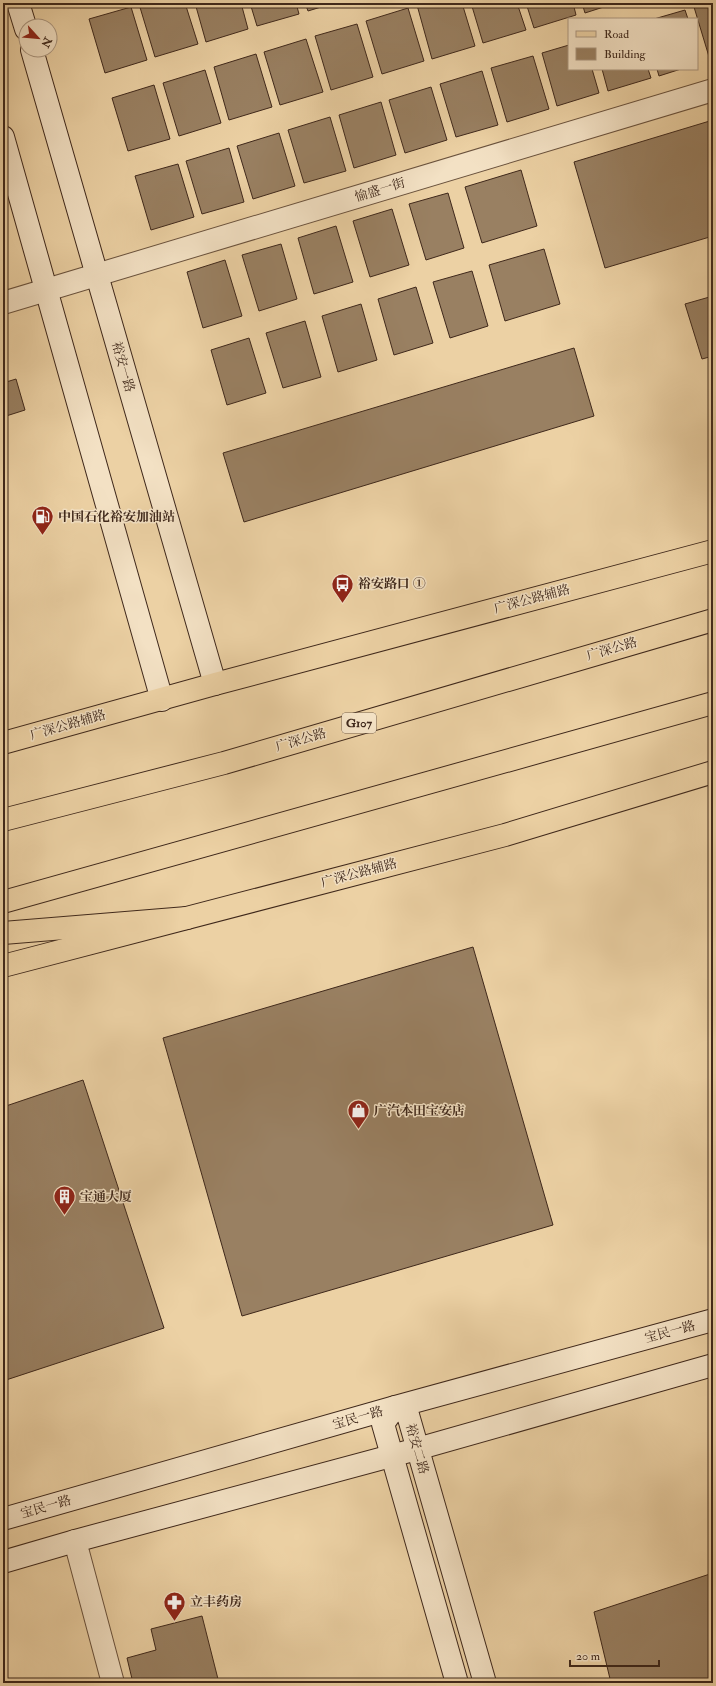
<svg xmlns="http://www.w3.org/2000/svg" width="716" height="1686" viewBox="0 0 716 1686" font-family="'IM FELL Double Pica','Noto Serif SC',serif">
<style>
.building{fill:#998062;stroke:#3f281b}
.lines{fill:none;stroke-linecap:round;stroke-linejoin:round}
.street-casing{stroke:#6a523d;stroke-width:24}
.secondary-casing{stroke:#3f281b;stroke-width:24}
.primary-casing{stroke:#3f281b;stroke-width:24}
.highway-casing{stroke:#3f281b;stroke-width:24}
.street{stroke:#f3e1c4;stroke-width:22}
.secondary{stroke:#f3e1c4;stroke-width:22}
.primary{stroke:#ecd1a4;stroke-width:22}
.highway{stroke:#ecd1a4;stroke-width:22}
.labels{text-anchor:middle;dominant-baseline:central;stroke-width:3;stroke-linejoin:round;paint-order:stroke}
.shield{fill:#f3e1c4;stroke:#75604e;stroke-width:1}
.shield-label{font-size:12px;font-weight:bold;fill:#3f281b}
.street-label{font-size:13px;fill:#3f281b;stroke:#f3e1c4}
.poi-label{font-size:13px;font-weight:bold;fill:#3f281b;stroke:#f3e1c4;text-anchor:start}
</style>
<rect width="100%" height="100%" fill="#ecd1a4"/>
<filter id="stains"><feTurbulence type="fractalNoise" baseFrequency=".005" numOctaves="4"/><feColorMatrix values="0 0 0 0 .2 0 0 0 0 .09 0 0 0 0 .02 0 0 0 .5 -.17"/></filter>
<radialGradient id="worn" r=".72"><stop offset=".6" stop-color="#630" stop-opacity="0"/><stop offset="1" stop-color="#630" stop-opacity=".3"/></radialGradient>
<g class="building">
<path d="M142,3H185L198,44L155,57L139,4Z"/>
<path d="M195,3H241L248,29L206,42Z"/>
<path d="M250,3H296L299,14L257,26Z"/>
<path d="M305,3H334L308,11Z"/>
<path d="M425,3H462L475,46L432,59L417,5Z"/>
<path d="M471,3H517L526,30L483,43Z"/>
<path d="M526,3H573L576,15L534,28Z"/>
<path d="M582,3H616L585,13Z"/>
<path d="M707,3H713V59L710,60L694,7Z"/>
<path d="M131,7L147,60L105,73L89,19Z"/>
<path d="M408,8L424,61L382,74L366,21Z"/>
<path d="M685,10L688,19H654Z"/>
<path d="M357,24L373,77L331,90L315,36Z"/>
<path d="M306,39L323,92L280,105L264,52Z"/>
<path d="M569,45V69H592L599,93L557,106L542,53Z"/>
<path d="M256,54L272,107L229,120L214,67Z"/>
<path d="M533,56L549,109L507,122L491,68Z"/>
<path d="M602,69H648L651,78L608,91Z"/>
<path d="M657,69H681L659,76Z"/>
<path d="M205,70L221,123L179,136L163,83Z"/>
<path d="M482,71L498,125L456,137L440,84Z"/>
<path d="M154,85L170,139L128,151L112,98Z"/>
<path d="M431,87L447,140L405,153L389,100Z"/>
<path d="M381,102L396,155L354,168L339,115Z"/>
<path d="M330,117L346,171L304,183L288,130Z"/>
<path d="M713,120V236L605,268L574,162Z"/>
<path d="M279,133L295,186L253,199L237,146Z"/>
<path d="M229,148L244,202L202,214L186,161Z"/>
<path d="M178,164L194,217L151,230L135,176Z"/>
<path d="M521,170L537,226L482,243L465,187Z"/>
<path d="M448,193L464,248L426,260L409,204Z"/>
<path d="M392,209L409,265L370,277L353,221Z"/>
<path d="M336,226L353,282L314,294L298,238Z"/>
<path d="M281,244L297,299L259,311L242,255Z"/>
<path d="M544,249L560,304L505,321L489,265Z"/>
<path d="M225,260L242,316L203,328L187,272Z"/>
<path d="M472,271L488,326L450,338L433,282Z"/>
<path d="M416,287L433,343L394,355L378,299Z"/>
<path d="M713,296V356L702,359L685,304Z"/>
<path d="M361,304L377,360L338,372L322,316Z"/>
<path d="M305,321L321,377L283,388L266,333Z"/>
<path d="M249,338L266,393L227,405L211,350Z"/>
<path d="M574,348L594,416L244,522L223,453Z"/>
<path d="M16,379L25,410L3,417V383Z"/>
<path d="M473,947L553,1225L242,1316L163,1038Z"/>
<path d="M83,1080L164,1328L3,1381V1107Z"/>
<path d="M713,1573V1683H611L594,1612Z"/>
<path d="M202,1616L219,1683H133L127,1658L156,1650L151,1629Z"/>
</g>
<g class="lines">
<defs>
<g id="street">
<path d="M3,303L713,90"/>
<path d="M75,1541L113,1683"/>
</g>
<g id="secondary">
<path d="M18,3L26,29"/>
<path d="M32,50L215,684"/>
<path d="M3,137L162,700"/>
<path d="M3,1519L395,1407L713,1320"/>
<path d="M3,1562L75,1541L417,1449L713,1365"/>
<path d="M457,1683L383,1424L395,1407L408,1415L485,1683"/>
</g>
<g id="primary">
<path d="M3,743L215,684L713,551"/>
<path d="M3,966L505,835L713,772"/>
</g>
<g id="highway">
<path d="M3,820L224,763L713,620"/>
<path d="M3,902L713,703"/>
<path d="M3,933L187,918"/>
</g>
</defs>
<use href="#street" class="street-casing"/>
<use href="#secondary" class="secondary-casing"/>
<use href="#primary" class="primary-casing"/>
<use href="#highway" class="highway-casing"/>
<use href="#street" class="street"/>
<use href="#secondary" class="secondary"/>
<use href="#primary" class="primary"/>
<use href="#highway" class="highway"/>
</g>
<defs>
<symbol id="fuel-pin" viewBox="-11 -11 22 30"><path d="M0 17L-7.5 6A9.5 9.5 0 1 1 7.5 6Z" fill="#8f2418" stroke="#f3e1c4"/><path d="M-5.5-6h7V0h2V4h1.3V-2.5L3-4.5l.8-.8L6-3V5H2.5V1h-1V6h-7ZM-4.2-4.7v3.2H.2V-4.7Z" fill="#fff"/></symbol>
<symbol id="bus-pin" viewBox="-11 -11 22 30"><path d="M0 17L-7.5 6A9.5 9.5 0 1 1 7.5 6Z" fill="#8f2418" stroke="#f3e1c4"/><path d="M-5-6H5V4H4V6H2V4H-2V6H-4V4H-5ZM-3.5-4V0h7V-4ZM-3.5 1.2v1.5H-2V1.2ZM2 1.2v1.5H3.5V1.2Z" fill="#fff"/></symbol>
<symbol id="shop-pin" viewBox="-11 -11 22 30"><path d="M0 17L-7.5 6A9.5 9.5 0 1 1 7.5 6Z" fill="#8f2418" stroke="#f3e1c4"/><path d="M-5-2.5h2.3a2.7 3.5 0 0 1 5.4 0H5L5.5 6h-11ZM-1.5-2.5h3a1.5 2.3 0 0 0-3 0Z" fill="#fff"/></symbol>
<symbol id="building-pin" viewBox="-11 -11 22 30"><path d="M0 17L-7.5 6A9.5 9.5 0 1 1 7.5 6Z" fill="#8f2418" stroke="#f3e1c4"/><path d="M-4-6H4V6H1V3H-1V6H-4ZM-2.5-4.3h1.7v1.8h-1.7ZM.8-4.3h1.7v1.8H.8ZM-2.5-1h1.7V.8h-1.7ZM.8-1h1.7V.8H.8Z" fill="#fff"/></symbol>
<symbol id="pharmacy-pin" viewBox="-11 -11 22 30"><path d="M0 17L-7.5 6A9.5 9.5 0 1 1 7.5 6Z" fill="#8f2418" stroke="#f3e1c4"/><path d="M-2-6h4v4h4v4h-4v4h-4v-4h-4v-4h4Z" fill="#fff"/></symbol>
</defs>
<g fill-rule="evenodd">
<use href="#fuel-pin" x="30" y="504" width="25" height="34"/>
<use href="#bus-pin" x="330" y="572" width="25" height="34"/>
<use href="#shop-pin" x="346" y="1098" width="25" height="34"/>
<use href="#building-pin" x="52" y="1184" width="25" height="34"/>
<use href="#pharmacy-pin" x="162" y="1590" width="25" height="34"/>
</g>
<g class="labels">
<rect class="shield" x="342" y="713" width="34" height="20" rx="3"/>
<g class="shield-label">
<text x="359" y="723">G107</text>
</g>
<g class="street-label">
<text transform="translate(380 190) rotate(-17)">愉盛一街</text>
<text transform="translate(123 367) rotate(74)">裕安一路</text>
<text transform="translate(532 599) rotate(-15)">广深公路辅路</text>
<text transform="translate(612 649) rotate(-16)">广深公路</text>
<text transform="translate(68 725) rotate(-16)">广深公路辅路</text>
<text transform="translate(301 740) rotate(-16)">广深公路</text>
<text transform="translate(359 873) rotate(-15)">广深公路辅路</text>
<text transform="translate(670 1332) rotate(-15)">宝民一路</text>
<text transform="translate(358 1418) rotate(-16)">宝民一路</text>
<text transform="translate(417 1449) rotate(74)">裕安二路</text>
<text transform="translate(46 1507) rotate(-16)">宝民一路</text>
</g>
<g class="poi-label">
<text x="58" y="517">中国石化裕安加油站</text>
<text x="358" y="584">裕安路口 ①</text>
<text x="374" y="1111">广汽本田宝安店</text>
<text x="80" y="1197">宝通大厦</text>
<text x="190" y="1602">立丰药房</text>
</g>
</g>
<rect width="716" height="1686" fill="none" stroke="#ecd1a4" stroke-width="16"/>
<rect x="4" y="4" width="708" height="1678" fill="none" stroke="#3f281b" stroke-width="2"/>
<rect x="8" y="8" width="700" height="1670" fill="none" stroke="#3f281b"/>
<rect x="568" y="18" width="130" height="52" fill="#f3e1c4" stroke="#ab9780"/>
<rect x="576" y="31" width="20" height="6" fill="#ecd1a4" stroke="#ab9780"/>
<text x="604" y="38" font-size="12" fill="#3f281b">Road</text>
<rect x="576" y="48" width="20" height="12" fill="#998062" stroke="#ab9780"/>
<text x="604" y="58" font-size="12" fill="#3f281b">Building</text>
<g transform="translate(38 38) rotate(117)"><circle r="19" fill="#f3e1c4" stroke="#ab9780"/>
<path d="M0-3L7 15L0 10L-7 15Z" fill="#8f2418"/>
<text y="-6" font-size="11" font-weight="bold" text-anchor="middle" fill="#3f281b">N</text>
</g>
<path d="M570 1660v6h89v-6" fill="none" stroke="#3f281b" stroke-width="2"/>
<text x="576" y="1660" font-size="12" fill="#3f281b" stroke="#f3e1c4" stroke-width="3" paint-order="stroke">20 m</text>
<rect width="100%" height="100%" filter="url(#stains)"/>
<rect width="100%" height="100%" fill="url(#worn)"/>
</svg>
